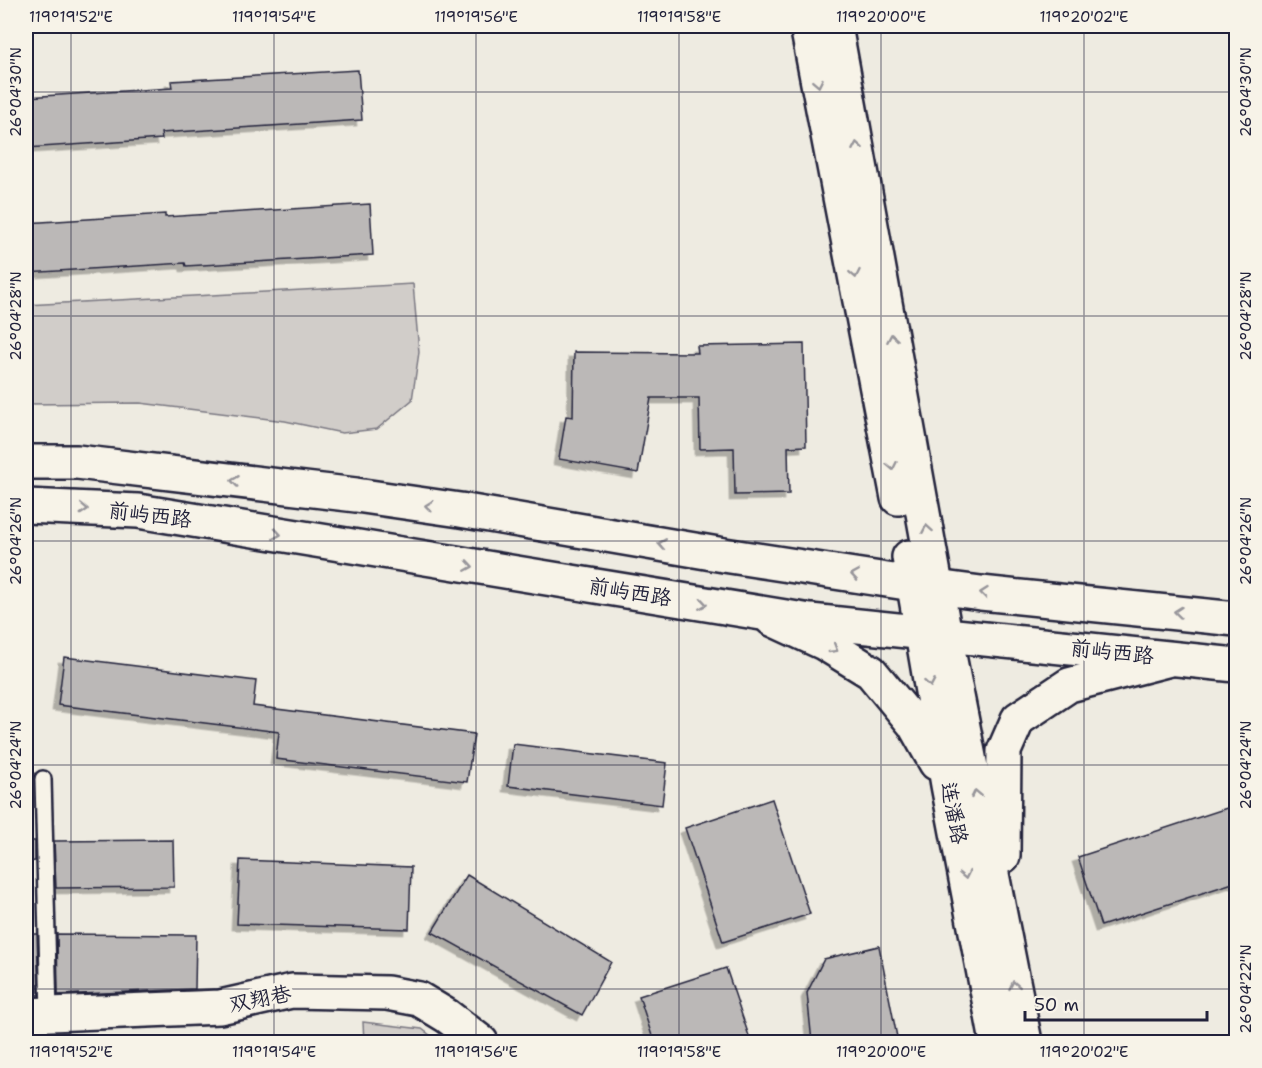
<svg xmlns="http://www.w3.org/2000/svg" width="1262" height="1068" viewBox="0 0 1262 1068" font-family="'Shantell Sans','LXGW WenKai TC',sans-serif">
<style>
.green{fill:#d1cdc9;stroke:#7a7882;stroke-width:1.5}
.building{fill:#bbb8b7;stroke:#22223b;stroke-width:1.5;filter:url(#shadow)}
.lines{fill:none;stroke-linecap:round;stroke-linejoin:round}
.lane-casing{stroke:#22223b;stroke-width:20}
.secondary-casing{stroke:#22223b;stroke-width:38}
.primary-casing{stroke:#22223b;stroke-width:38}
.lane{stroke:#f7f3e8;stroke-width:15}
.secondary{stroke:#f7f3e8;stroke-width:33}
.primary{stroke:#f7f3e8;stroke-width:33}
.oneway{stroke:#97959a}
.ticks{fill:none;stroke:#22223b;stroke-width:1.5;stroke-opacity:0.45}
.labels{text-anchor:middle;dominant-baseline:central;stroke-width:6;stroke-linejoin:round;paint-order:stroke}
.street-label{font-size:21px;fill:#22223b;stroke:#f7f3e8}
.neatline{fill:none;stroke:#22223b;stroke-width:2}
.ticks-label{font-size:15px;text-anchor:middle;fill:#22223b}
</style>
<defs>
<filter id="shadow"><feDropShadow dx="-5.5" dy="5.5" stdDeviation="0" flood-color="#0004"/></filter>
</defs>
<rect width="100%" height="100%" fill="#eeebe1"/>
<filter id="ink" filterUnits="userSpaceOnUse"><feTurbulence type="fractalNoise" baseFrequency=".0167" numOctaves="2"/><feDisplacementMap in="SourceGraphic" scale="12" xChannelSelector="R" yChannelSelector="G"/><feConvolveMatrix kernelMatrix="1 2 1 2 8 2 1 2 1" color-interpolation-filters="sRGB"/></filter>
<g filter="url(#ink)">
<g class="green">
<path d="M413,284L419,352L412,400L377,429L342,433L285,421L140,403L26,404V305Z"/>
<path d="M363,1022L422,1029L439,1042H364Z"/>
</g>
<g class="building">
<path d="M358,70L362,120L161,133L162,139L26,148V97L172,88L171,81Z"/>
<path d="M370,204L373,255L186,266L185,263L26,273V223L165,214V217Z"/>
<path d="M804,344L806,446L788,447L789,494L735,495L734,448L700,449L699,398H651L638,473L559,459L566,416L573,417L574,352L698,353L697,346Z"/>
<path d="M64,657L256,681L253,706L474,734L467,782L276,759L279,732L58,705Z"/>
<path d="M513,744L667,763L662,805L508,786Z"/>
<path d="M772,799L810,914L723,942L685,828Z"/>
<path d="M1236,805V882L1101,926L1078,857Z"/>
<path d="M173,840L174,887L56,888L54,841Z"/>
<path d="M26,841H35V861L26,862Z"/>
<path d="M240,860L411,867L409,929L237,924Z"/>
<path d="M467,875L611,962L582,1015L432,932Z"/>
<path d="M26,934H37L39,995L26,994Z"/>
<path d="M57,934L196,935L195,989L58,995Z"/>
<path d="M879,946L898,1042H812L807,993L824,959Z"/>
<path d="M726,968L751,1042H654L639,996Z"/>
</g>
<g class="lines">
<defs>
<path id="lane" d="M43,779L49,1014"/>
<g id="secondary">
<path d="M807,26L898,498"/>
<path d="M835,26L945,635L1025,1042"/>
<path d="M909,557L948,785L997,1042"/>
<path d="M772,619L824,643L871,672L914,724L936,763"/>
<path d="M1003,856L1004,751L1018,719L1069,685L1170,659"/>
<path d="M26,1015L220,1007L292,991L387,993L419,999L447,1016L481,1042"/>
</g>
<g id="primary">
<path d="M26,462H77L356,495L460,510L724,555L913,584L981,593L1236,619"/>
<path d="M26,506L138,511L810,621L1236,665"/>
</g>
</defs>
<use href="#lane" class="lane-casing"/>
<use href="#secondary" class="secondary-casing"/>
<use href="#primary" class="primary-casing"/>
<use href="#lane" class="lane"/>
<use href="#secondary" class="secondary"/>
<use href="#primary" class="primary"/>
</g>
<defs><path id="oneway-chevron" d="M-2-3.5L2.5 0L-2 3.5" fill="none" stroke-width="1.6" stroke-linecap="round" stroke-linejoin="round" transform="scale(1.5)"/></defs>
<g class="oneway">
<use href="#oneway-chevron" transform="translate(818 83) rotate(79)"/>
<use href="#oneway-chevron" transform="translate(857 146) rotate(-100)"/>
<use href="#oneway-chevron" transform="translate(855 274) rotate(79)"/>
<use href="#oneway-chevron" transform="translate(892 338) rotate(-100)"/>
<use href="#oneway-chevron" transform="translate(892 466) rotate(79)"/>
<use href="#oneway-chevron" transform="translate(235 481) rotate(-173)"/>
<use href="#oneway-chevron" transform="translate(429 506) rotate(-173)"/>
<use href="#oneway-chevron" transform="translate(84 509) rotate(3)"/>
<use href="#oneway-chevron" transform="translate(927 529) rotate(-100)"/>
<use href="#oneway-chevron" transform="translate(277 534) rotate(9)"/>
<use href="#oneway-chevron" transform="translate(662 544) rotate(-170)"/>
<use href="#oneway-chevron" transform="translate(469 566) rotate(9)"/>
<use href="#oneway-chevron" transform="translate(855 575) rotate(-171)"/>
<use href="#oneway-chevron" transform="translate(984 593) rotate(-174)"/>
<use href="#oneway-chevron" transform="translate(703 604) rotate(9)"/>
<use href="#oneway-chevron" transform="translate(1178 612) rotate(-174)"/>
<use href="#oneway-chevron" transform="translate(834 649) rotate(31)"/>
<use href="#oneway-chevron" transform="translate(930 683) rotate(80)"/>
<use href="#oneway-chevron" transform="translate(976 794) rotate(-101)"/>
<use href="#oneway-chevron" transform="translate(965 875) rotate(79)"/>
<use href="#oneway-chevron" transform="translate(1014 985) rotate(-101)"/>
</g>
</g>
<path class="ticks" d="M71,26V1042M274,26V1042M476,26V1042M679,26V1042M881,26V1042M1084,26V1042M26,92H1236M26,316H1236M26,541H1236M26,765H1236M26,989H1236"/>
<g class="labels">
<g class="street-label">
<text transform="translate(150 515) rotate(7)">前屿西路</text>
<text transform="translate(630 592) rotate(9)">前屿西路</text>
<text transform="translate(1112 652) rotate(6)">前屿西路</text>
<text transform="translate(954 813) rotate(79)">连潘路</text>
<text transform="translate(260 999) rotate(-11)">双翔巷</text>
</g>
</g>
<rect width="1262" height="1068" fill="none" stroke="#f7f3e8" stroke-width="66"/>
<path d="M1025 1011v9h182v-9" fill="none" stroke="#22223b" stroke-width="3"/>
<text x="1034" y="1011" font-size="18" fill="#22223b" stroke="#f7f3e8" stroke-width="4.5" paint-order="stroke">50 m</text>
<rect x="33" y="33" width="1196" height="1002" class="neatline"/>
<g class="ticks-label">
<text x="71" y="22">119°19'52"E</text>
<text x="274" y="22">119°19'54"E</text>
<text x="476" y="22">119°19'56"E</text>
<text x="679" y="22">119°19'58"E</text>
<text x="881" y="22">119°20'00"E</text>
<text x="1084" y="22">119°20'02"E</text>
<text transform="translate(16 92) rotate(-90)" y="5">26°04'30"N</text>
<text transform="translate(1246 92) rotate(-90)" y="5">26°04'30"N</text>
<text transform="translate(16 316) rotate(-90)" y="5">26°04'28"N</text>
<text transform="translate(1246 316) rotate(-90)" y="5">26°04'28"N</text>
<text transform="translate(16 541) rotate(-90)" y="5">26°04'26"N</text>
<text transform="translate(1246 541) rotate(-90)" y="5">26°04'26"N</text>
<text transform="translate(16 765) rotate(-90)" y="5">26°04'24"N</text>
<text transform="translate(1246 765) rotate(-90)" y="5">26°04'24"N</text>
<text transform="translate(1246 989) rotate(-90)" y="5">26°04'22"N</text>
<text x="71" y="1057">119°19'52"E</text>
<text x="274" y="1057">119°19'54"E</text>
<text x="476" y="1057">119°19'56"E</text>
<text x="679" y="1057">119°19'58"E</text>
<text x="881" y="1057">119°20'00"E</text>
<text x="1084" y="1057">119°20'02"E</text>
</g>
</svg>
